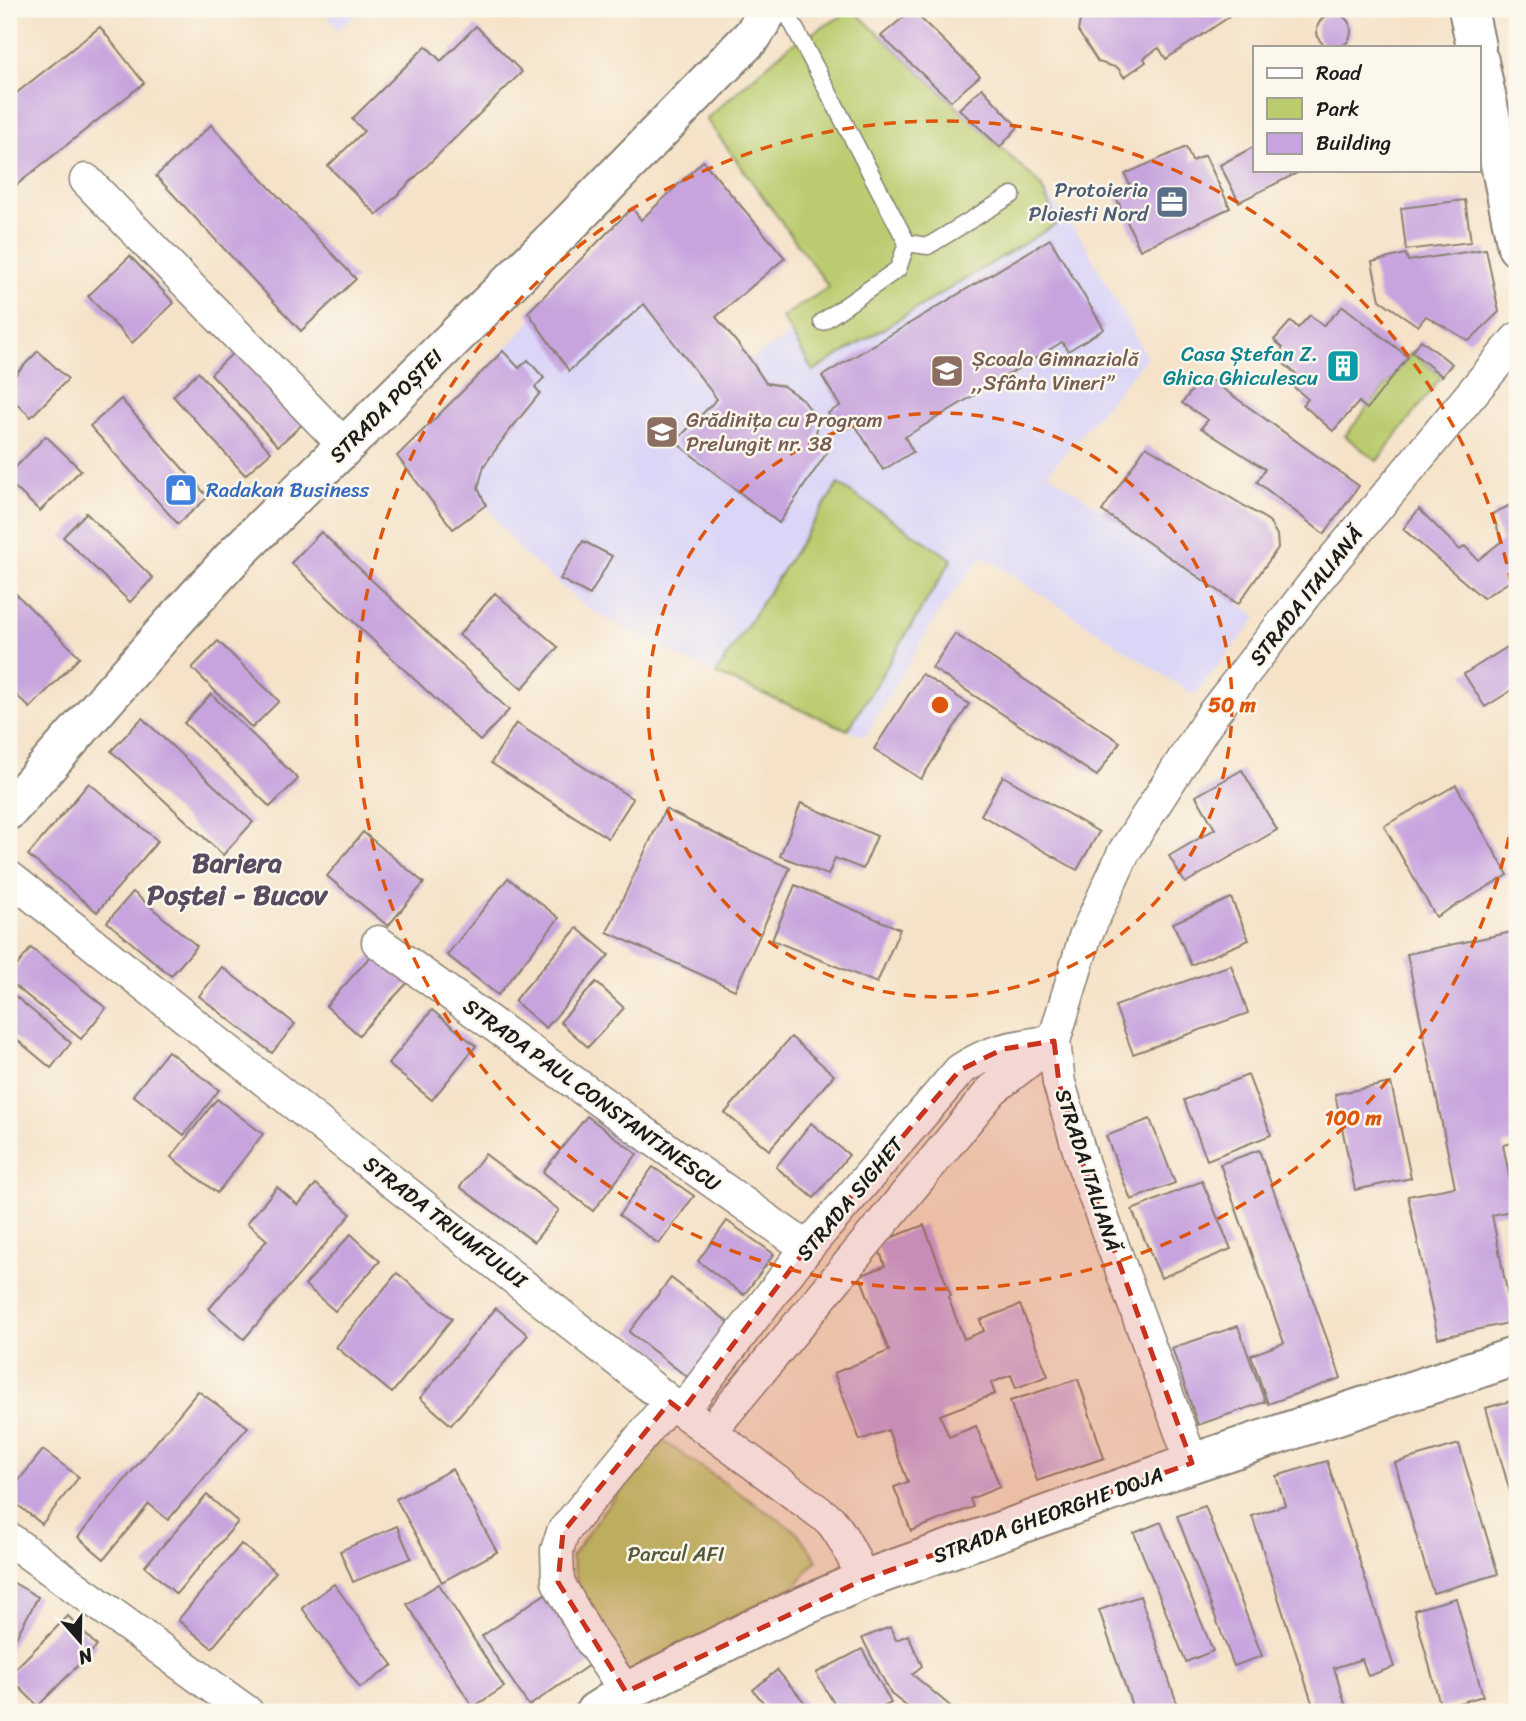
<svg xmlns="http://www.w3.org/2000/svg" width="1526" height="1721" viewBox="0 0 1526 1721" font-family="Sriracha,sans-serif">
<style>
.built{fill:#dbd6f7}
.green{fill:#bbcc6f;stroke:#6c7446;stroke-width:2}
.building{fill:#c7a4de}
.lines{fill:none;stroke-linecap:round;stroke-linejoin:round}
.lane-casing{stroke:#887f72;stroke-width:19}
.street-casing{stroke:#887f72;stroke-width:35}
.secondary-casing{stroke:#887f72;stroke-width:42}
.lane{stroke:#fff;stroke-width:16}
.street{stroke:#fff;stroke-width:32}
.secondary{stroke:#fff;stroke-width:38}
.marked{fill:#c8321e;fill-opacity:0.2;stroke:#c8321e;stroke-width:5;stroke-dasharray:14 9;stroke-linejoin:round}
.ring{fill:none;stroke:#de560d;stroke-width:3.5;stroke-dasharray:12 9}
.labels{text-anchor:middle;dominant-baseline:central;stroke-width:5;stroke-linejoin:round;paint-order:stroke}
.service-label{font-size:21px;fill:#4e5e75;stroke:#fbf7ec;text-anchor:end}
.culture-label{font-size:21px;fill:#0d838f;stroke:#fbf7ec;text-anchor:end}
.education-label{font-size:21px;fill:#785e54;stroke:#fbf7ec;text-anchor:start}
.street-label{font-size:21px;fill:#1c1c1c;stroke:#fbf7ec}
.shop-label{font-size:21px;fill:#366cbe;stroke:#fbf7ec;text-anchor:start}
.park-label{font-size:21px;fill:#545a39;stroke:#fbf7ec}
.district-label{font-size:28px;font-weight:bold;fill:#584c60;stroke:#fbf7ec}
.centre{fill:#de560d;stroke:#fbf7ec;stroke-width:3.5}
.ring-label{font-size:21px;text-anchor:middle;font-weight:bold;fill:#de560d;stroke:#fbf7ec;stroke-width:5;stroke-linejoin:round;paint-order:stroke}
</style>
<rect width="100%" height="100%" fill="#fbf7ec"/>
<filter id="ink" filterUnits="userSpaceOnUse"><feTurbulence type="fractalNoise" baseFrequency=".0143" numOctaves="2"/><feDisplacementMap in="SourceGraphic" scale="14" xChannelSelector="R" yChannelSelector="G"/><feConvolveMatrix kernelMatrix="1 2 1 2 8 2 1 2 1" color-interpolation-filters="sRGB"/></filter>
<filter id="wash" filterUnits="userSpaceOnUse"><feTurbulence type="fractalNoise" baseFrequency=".00686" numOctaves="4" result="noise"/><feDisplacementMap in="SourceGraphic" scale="28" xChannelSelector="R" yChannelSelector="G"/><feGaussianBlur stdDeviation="1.57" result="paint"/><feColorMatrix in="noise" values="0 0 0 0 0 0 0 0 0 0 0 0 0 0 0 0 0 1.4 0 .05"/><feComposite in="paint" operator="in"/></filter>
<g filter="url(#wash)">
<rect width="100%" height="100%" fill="#f5e2c8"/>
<g class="built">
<path d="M322,9H364L338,29Z"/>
<path d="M853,10L1040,184L1083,241L1147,357L1048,473L1258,617L1194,695L983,556L941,609L865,737L690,663L590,610L520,551L486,505L478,488L484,466L506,435L540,393L503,351L532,320L528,312L632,208L716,317L750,359L791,334L782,317L829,288L706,119L789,46Z"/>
</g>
<g class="green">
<path d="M853,10L1040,184L1058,223L813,371L782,317L829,287L706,119L789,46Z"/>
<path d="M1412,352L1442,376L1377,461L1345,436Z"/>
<path d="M838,484L952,559L848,730L716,674Z"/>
<path d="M663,1441L798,1533L817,1560L796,1585L631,1673L584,1607L571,1557L604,1510Z"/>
</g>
<g id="blocks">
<g class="building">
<path d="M1077,9H1224L1229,17L1166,59L1159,48L1144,58L1146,62L1124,77L1118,68L1098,62L1078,31L1081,15Z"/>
<path d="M912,10L980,76L951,101L881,36Z"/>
<circle cx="1334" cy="31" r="17"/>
<path d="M476,26L522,72L377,215L328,166L364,131L352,119L426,46L441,61Z"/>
<path d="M100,27L144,83L9,191V99Z"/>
<path d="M982,88L1018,127L1000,147L959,109Z"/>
<path d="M211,125L356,279L301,331L156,176Z"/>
<path d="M1255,146V170H1303L1239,202L1220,165Z"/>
<path d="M1186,147L1192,161L1205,155L1230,208L1140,250L1115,195L1131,188L1125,174Z"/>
<path d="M703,161L785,258L716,317L750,359L766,383L783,386L803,400L815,416L817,429L814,440L828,451L779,523L675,442L717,399L644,304L569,371L528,312L632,208L641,220Z"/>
<path d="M1465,200L1471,242L1406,250L1401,208Z"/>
<path d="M1050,239L1104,329L1068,351L1062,342L905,437L913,452L883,470L854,423L840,432L828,413L840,406L822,376Z"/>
<path d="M1486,249L1499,312L1469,341L1426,316L1418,326L1380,300L1372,262L1406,254L1408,261Z"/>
<path d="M130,256L174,303L132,343L88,296Z"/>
<path d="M1343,306L1408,357L1367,409L1359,402L1333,431L1303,405L1308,399L1289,383L1296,374L1276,357L1283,348L1274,340L1291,321L1298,328L1310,315L1323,326Z"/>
<path d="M1421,340L1452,364L1442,376L1412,352Z"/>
<path d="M236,350L304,423L278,446L211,374Z"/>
<path d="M38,351L68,379L31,417L9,396V381Z"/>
<path d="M503,351L519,368L528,360L544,378L535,387L540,393L506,435L484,466L478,488L486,505L453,529L397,456Z"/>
<path d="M198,372L271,452L245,475L173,396Z"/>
<path d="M1204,375L1359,486L1324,534L1257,482L1265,469L1201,428L1208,420L1182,403Z"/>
<path d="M121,399L208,497L178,524L90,426Z"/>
<path d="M46,436L81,470L40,511L9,482V474Z"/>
<path d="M1146,446L1269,521L1277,535L1278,548L1238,604L1102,511Z"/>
<path d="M1517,490V577L1483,598L1403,529L1419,509L1460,550L1465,546L1478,560L1502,541L1492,514L1517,502L1513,492Z"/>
<path d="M86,513L153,578L130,602L63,537Z"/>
<path d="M321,532L509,710L480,741L291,563Z"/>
<path d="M583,541L612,556L590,595L560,579Z"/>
<path d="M9,587L80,657L30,708L9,688Z"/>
<path d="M495,593L558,647L522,689L459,635Z"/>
<path d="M955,634L1120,742L1097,776L932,668Z"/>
<path d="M218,641L279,701L252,728L192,668Z"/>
<path d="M1517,641V687L1485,707L1464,674Z"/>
<path d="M922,674L969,704L921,779L874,749Z"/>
<path d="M211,694L298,779L270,807L184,723Z"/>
<path d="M142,718L253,822L223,855L111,751Z"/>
<path d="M516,723L633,799L608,838L491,763Z"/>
<path d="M1242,770L1277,830L1185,883L1169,856L1215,829L1196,796Z"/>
<path d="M1003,776L1099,832L1077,870L981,815Z"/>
<path d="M89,783L158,841L97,912L28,855Z"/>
<path d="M1456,785L1508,875L1436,917L1384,826Z"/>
<path d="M801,803L877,836L863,869L835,858L828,875L780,856Z"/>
<path d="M665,809L740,846L790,868L735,990L607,932Z"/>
<path d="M363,832L424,883L388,926L327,876Z"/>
<path d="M508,878L559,918L498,995L447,955Z"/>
<path d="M795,885L900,929L877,983L772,940Z"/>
<path d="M133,892L197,946L171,976L107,922Z"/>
<path d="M1231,898L1249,940L1191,965L1173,923Z"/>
<path d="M577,928L609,955L546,1028L514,1001Z"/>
<path d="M1517,931V1142L1503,1145L1516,1210L1492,1215L1513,1322L1438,1338L1408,1196L1455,1187L1407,954Z"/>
<path d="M31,948L106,1008L81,1039L9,981V976Z"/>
<path d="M375,951L409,981L359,1035L326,1006Z"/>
<path d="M1231,965L1248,1013L1133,1054L1115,1006Z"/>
<path d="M222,967L295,1024L272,1053L199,996Z"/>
<path d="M596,982L624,1008L588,1047L560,1022Z"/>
<path d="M9,991L71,1043L51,1068L9,1033Z"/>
<path d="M432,1010L476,1046L432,1100L388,1064Z"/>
<path d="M791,1037L834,1075L769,1150L725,1113Z"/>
<path d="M168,1051L219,1090L184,1135L133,1095Z"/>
<path d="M1248,1075L1271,1135L1207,1160L1184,1100Z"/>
<path d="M1391,1083L1411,1178L1355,1190L1335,1094Z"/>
<path d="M217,1099L263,1134L217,1193L171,1157Z"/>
<path d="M587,1116L637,1154L593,1211L543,1172Z"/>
<path d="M1150,1119L1175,1183L1131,1200L1106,1136Z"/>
<path d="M811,1123L849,1155L814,1198L776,1167Z"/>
<path d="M1259,1150L1341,1378L1268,1404L1251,1355L1284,1343L1220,1164Z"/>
<path d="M485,1154L559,1210L534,1242L460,1187Z"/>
<path d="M653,1167L694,1196L659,1244L619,1215Z"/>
<path d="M1202,1181L1231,1249L1161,1278L1132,1210Z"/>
<path d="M316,1184L351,1214L244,1339L209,1309L267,1240L247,1223L277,1187L298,1205Z"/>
<path d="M727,1221L774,1254L744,1295L698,1261Z"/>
<path d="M924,1225L951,1296L948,1297L964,1339L984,1331L980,1320L1020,1305L1048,1376L1016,1388L1011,1375L991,1383L995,1394L940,1415L949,1437L976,1426L1000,1487L970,1499L973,1507L911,1531L894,1487L908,1482L888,1430L860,1440L834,1373L889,1351L860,1276L885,1266L877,1243Z"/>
<path d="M351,1234L380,1261L335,1311L305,1285Z"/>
<path d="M397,1273L452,1319L392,1393L336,1347Z"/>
<path d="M671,1278L732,1325L690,1379L629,1332Z"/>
<path d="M496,1308L528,1335L451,1425L420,1398Z"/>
<path d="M1238,1326L1265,1402L1198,1425L1172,1348Z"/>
<path d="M1078,1379L1104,1458L1037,1481L1010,1401Z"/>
<path d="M198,1391L248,1427L168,1520L149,1504L104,1559L78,1537Z"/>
<path d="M1517,1399V1516L1486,1408Z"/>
<path d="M1459,1444L1498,1574L1433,1593L1395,1463Z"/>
<path d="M43,1450L79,1477L42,1524L9,1498V1493Z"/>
<path d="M1327,1461L1394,1667L1368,1676L1362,1659L1334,1668L1347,1710L1342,1712H1315L1252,1516L1285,1505L1276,1476Z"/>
<path d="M452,1469L497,1552L442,1582L396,1499Z"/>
<path d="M207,1495L238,1522L176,1594L145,1566Z"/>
<path d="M1205,1506L1262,1656L1234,1666L1177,1516Z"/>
<path d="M1161,1522L1213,1651L1186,1662L1134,1533Z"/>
<path d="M397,1526L411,1558L353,1582L340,1551Z"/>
<path d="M241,1544L276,1572L212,1648L178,1620Z"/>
<path d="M9,1580L38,1597L9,1650Z"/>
<path d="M334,1584L393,1665L360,1688L302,1608Z"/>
<path d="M439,1584L504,1687L473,1707L407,1604Z"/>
<path d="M545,1594L592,1663L529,1706L482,1636Z"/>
<path d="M1140,1596L1180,1712H1134L1099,1610Z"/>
<path d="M1456,1598L1483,1696L1441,1708L1414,1610Z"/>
<path d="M68,1616L97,1646L38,1706L9,1677V1675Z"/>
<path d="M890,1627L896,1640L908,1635L922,1666L912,1674L955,1710L953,1712H914L891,1694L862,1638Z"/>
<path d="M862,1649L891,1703L873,1712H839L816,1673Z"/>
<path d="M777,1670L813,1712H771L753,1690Z"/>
</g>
</g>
</g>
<g filter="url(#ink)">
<use href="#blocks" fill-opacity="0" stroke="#887f72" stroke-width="2"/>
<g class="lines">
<defs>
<g id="lane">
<path d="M785,9L907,243L898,269L822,322"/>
<path d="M907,243L928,246L1012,195"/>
</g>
<g id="street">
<path d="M86,180L345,446"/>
<path d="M9,877L670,1402L830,1520C845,1538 854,1559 863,1580"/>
<path d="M378,942L685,1162L807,1248"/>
<path d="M682,1411L807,1248L960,1070C993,1048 1016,1047 1054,1041"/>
<path d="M710,1432L992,1090L1053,1042"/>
<path d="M1192,1463L1083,1164L1059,1083L1054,1041L1085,937L1124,852L1212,715L1314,583L1517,339"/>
<path d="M9,1539L247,1712"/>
<path d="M626,1692L591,1641L558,1582L557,1550L563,1532L670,1402"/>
</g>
<g id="secondary">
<path d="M1468,9L1476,47"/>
<path d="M1479,61L1517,247"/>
<path d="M9,810L170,626L237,553L572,221L753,35L769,9"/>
<path d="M595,1712L626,1692L754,1628L863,1580L1192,1463L1517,1356"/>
</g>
</defs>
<use href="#lane" class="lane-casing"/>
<use href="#street" class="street-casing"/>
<use href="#secondary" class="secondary-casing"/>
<use href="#lane" class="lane"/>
<use href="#street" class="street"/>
<use href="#secondary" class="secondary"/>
</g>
</g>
<path class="marked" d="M1054,1041L1059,1083L1083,1164L1192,1463L863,1580L626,1692L558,1582L563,1532L670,1402L682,1411L807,1248L960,1070L1003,1049Z"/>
<g class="ring">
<circle cx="940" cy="705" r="292"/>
<path d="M1517 796A584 584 0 1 1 1517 614"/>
</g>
<defs>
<symbol id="office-square" viewBox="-11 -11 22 22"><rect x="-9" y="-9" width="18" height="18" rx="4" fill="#5c6f8a" stroke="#fbf7ec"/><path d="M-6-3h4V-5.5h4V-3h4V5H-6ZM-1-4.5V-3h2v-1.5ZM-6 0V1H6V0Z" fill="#fff"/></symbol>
<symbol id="building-square" viewBox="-11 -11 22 22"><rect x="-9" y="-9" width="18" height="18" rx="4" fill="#0f9aa8" stroke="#fbf7ec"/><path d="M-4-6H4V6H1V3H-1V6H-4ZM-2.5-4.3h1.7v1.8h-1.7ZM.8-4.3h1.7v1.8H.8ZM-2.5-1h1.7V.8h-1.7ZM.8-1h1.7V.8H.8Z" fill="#fff"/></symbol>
<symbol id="school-square" viewBox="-11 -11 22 22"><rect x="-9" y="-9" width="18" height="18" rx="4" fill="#8d6e63" stroke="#fbf7ec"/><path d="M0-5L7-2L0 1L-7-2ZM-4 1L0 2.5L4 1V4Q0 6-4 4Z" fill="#fff"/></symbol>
<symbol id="shop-square" viewBox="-11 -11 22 22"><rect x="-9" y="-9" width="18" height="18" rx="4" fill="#3f7fe0" stroke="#fbf7ec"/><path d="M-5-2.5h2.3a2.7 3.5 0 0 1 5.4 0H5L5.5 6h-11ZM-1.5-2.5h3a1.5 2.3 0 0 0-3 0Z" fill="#fff"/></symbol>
</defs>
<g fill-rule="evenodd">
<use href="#office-square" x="1153" y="183" width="38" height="38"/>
<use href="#building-square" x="1324" y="347" width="38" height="38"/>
<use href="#school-square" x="928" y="352" width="38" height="38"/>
<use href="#school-square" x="643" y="413" width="38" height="38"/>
<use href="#shop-square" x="162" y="471" width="38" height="38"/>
</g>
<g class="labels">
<g class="service-label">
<text x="1148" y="190">Protoieria<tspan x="1148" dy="24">Ploiesti Nord</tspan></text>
</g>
<g class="culture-label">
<text x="1318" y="354">Casa Ștefan Z.<tspan x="1318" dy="24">Ghica Ghiculescu</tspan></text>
</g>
<g class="education-label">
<text x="972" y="359">Școala Gimnazială<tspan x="972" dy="24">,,Sfânta Vineri”</tspan></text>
<text x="686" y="420">Grădinița cu Program<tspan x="686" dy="24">Prelungit nr. 38</tspan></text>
</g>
<g class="street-label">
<text transform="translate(386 406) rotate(-45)">STRADA POȘTEI</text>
<text transform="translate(1306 596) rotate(-52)">STRADA ITALIANĂ</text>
<text transform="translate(592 1095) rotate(36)">STRADA PAUL CONSTANTINESCU</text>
<text transform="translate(1088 1170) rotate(72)">STRADA ITALIANĂ</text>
<text transform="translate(850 1199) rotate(-50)">STRADA SIGHET</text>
<text transform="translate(445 1222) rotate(38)">STRADA TRIUMFULUI</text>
<text transform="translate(1048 1515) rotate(-20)">STRADA GHEORGHE DOJA</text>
</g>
<g class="shop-label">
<text x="206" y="490">Radakan Business</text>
</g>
<g class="park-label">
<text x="676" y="1554">Parcul AFI</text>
</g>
<g class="district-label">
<text x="237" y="862">Bariera<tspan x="237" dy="32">Poștei - Bucov</tspan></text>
</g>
</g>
<circle cx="940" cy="705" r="10" class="centre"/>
<g class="ring-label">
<text x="1232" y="712">50 m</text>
<text x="1353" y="1125">100 m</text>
</g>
<rect width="1526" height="1721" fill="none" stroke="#fbf7ec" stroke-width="35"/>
<rect x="1253" y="46" width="228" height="126" fill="#fbf7ec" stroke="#a29f99" stroke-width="2"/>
<rect x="1267" y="68" width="35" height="10" fill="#ffffff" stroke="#a29f99" stroke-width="2"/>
<text x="1316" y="80" font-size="21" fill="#1c1c1c">Road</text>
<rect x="1267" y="98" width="35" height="21" fill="#bbcc6f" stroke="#a29f99" stroke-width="2"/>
<text x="1316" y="116" font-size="21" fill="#1c1c1c">Park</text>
<rect x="1267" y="133" width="35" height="21" fill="#c7a4de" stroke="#a29f99" stroke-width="2"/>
<text x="1316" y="150" font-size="21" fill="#1c1c1c">Building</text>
<g transform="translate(80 1641) rotate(160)" stroke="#fbf7ec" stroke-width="5" paint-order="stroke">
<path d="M0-5L12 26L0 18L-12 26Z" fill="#1c1c1c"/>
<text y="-10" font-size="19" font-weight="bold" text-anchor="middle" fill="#1c1c1c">N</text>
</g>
</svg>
